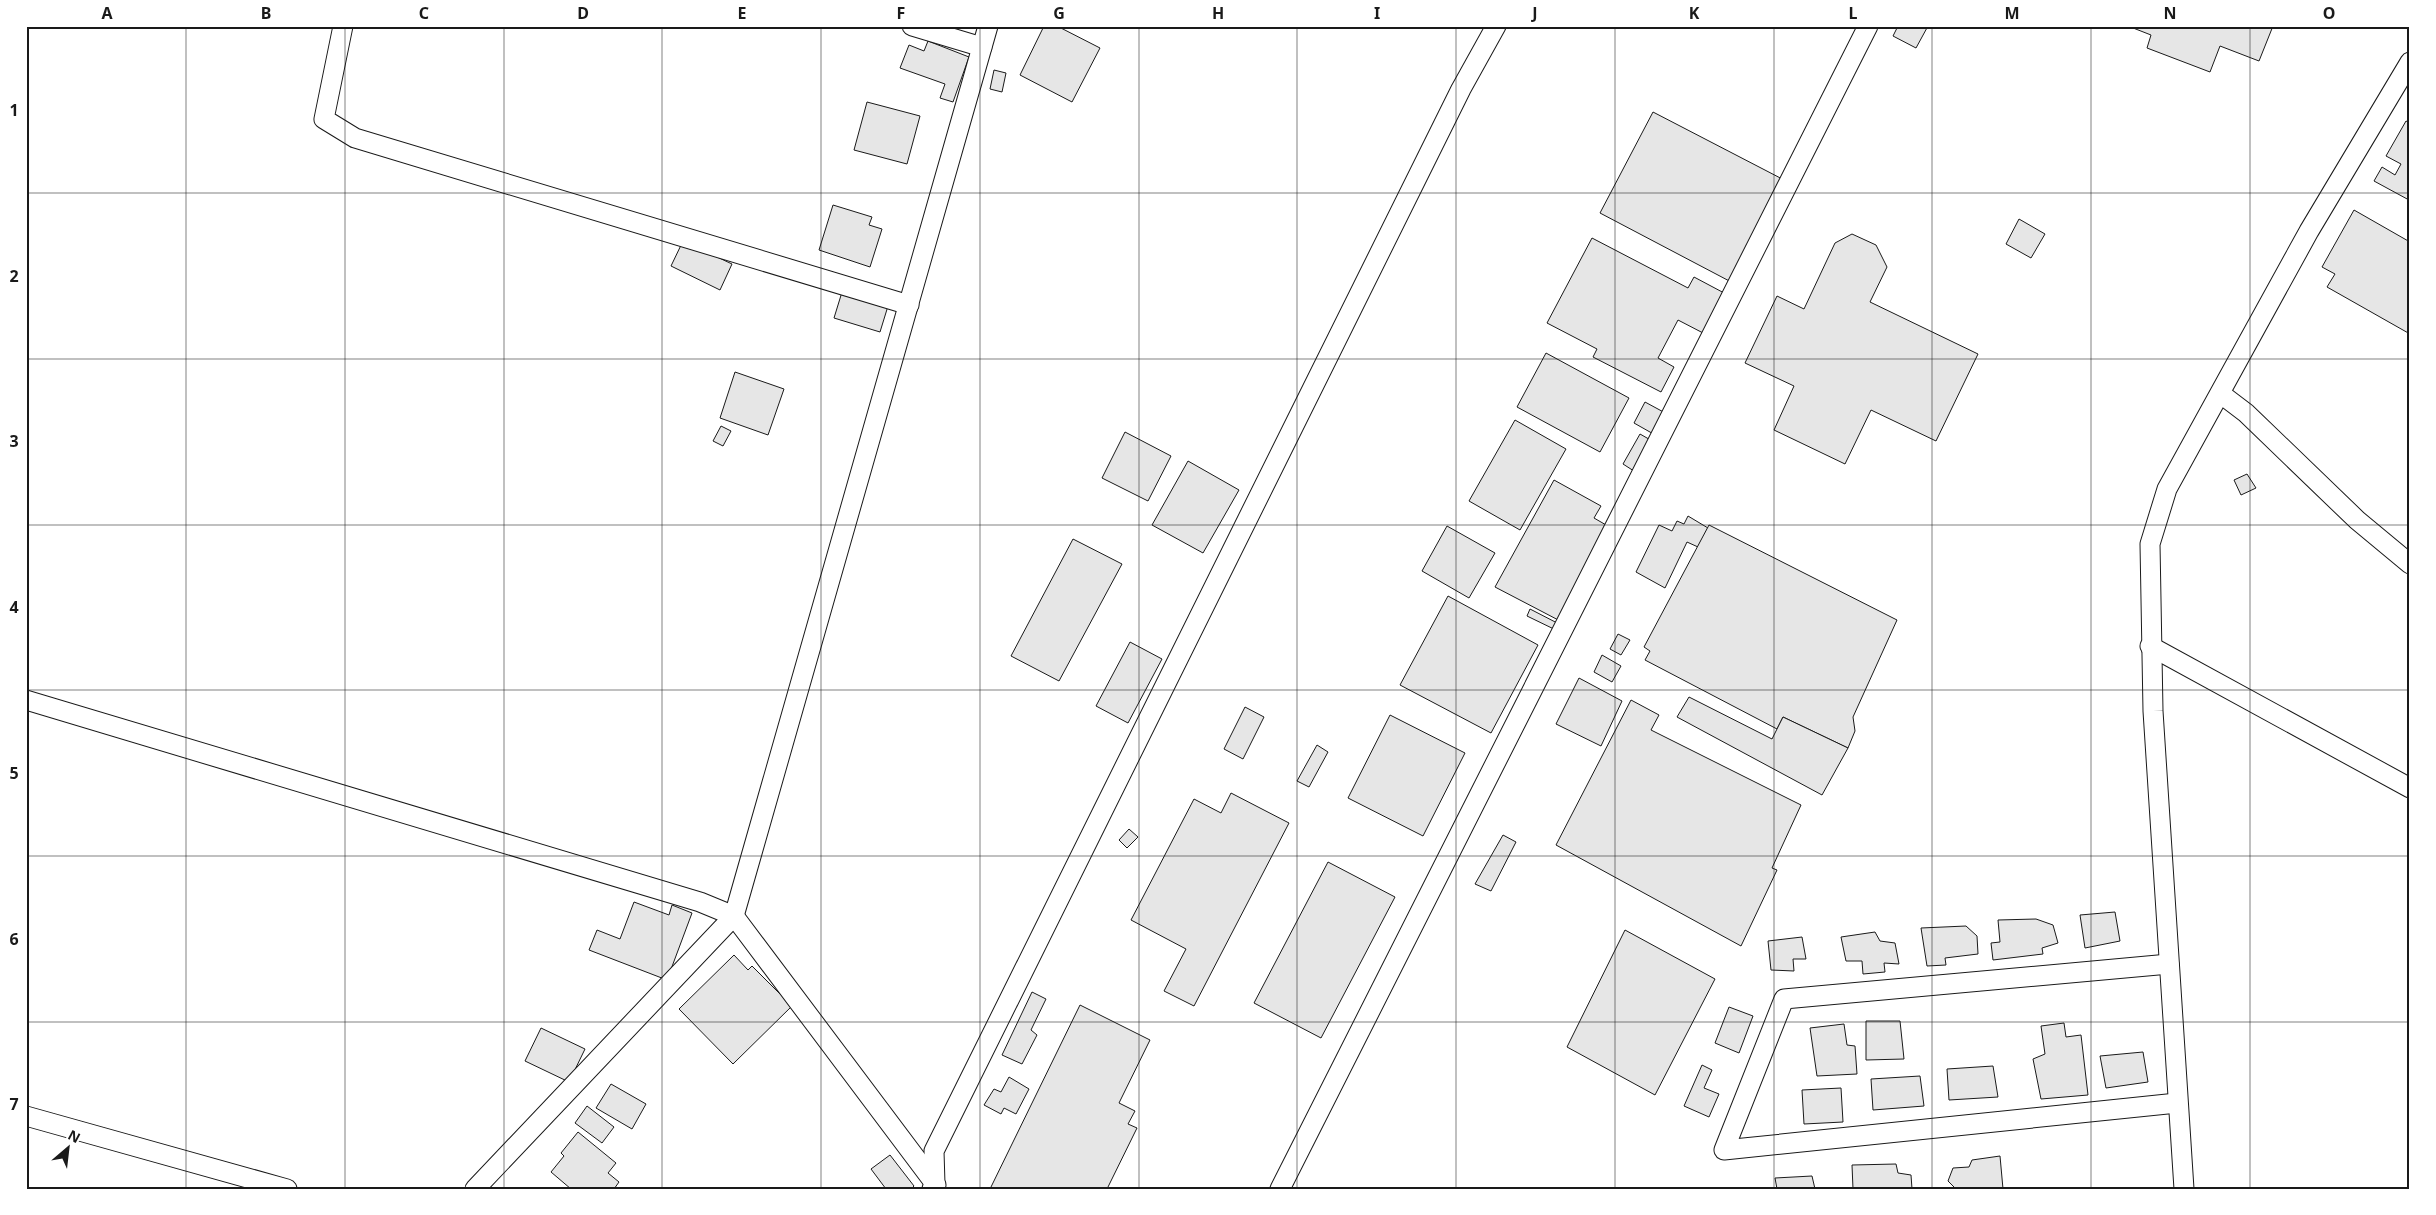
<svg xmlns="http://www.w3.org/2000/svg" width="2436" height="1215" viewBox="0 0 2436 1215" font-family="'Noto Sans',sans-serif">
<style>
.building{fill:#e6e6e6;stroke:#1a1a1a}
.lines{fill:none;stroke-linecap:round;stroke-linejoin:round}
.minor-casing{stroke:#1a1a1a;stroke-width:21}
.minor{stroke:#fff;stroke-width:19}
.grid{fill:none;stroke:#1a1a1a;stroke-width:1;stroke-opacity:0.55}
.neatline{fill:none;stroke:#1a1a1a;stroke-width:2}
.grid-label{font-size:16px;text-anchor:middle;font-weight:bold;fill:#1a1a1a}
</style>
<rect width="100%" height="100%" fill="#fff"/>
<g class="building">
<path d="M1044,26H1057L1100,48L1072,102L1020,75Z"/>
<path d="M1898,26H1928L1916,48L1893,36Z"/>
<path d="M2128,26H2273L2259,61L2220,46L2210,72L2147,48L2151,35Z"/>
<path d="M928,41L969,57L953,102L940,98L945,84L900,68L909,45L924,51Z"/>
<path d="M994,70L1006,73L1002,92L990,89Z"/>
<path d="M867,102L920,116L907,164L854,150Z"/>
<path d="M1653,112L1788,182L1735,284L1600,213Z"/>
<path d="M2406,121L2410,123L2409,200L2374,181L2382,167L2395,175L2401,164L2386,156Z"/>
<path d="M833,205L872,217L869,225L882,229L870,267L819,250Z"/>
<path d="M2354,210L2410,242V334L2327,287L2335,274L2322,267Z"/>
<path d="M2019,219L2045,234L2031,258L2006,244Z"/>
<path d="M1852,234L1876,245L1887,267L1870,302L1978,354L1936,441L1871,410L1845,464L1774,430L1794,386L1745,363L1777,296L1804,309L1835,243Z"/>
<path d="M1592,238L1688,288L1694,277L1726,294L1705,334L1678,320L1658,358L1674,367L1661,392L1593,357L1597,349L1547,323Z"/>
<path d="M683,241L732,264L720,290L671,266Z"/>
<path d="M842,292L888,306L880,332L834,318Z"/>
<path d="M1546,353L1629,398L1600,452L1517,407Z"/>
<path d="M735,372L784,389L768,435L720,418Z"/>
<path d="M1645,402L1669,415L1657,436L1634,423Z"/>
<path d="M1515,420L1566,449L1520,530L1469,501Z"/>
<path d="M721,426L731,431L723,446L713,441Z"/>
<path d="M1125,432L1171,456L1148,501L1102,478Z"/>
<path d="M1640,434L1654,442L1637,473L1623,464Z"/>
<path d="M1188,461L1239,490L1203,553L1152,525Z"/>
<path d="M2247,474L2256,488L2241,495L2234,480Z"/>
<path d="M1554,480L1601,506L1594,518L1613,529L1564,623L1495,587Z"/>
<path d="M1688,516L1708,528L1698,547L1687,542L1665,588L1636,572L1659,525L1672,531L1677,521L1684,524Z"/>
<path d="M1709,525L1897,620L1853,717L1855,731L1848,748L1783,717L1777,729L1645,660L1650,651L1644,647Z"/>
<path d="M1447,526L1495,553L1469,598L1422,571Z"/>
<path d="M1073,539L1122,564L1059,681L1011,656Z"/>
<path d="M1448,596L1538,645L1491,733L1400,685Z"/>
<path d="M1530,609L1563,626L1560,632L1527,616Z"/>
<path d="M1618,634L1630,640L1621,655L1610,649Z"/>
<path d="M1130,642L1162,659L1128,723L1096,706Z"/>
<path d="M1602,655L1621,666L1612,682L1594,672Z"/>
<path d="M1579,678L1622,701L1601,746L1556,724Z"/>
<path d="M1689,697L1772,739L1783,717L1848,748L1822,795L1677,717Z"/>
<path d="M1631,700L1659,715L1651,730L1801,805L1772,868L1777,870L1741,946L1556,845Z"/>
<path d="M1245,707L1264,717L1243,759L1224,749Z"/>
<path d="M1390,715L1465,753L1423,836L1348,798Z"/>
<path d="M1317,745L1328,752L1309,787L1297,781Z"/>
<path d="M1231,793L1289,823L1194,1006L1164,991L1186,949L1131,920L1194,799L1221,813Z"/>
<path d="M1129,829L1138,837L1127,848L1119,840Z"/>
<path d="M1503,835L1516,842L1491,891L1475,884Z"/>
<path d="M1328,862L1395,897L1321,1038L1254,1003Z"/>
<path d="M634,902L669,915L672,905L692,913L667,980L589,950L597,930L620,939Z"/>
<path d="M2115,912L2120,941L2085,948L2080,915Z"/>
<path d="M2036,919L2053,925L2058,943L2042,948L2043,954L1993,960L1991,943L2000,942L1998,920Z"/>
<path d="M1966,926L1977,936L1978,954L1945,958L1946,965L1927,966L1921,928Z"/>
<path d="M1625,930L1715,979L1655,1095L1567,1047Z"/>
<path d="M1875,932L1880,941L1895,943L1899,964L1884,963L1885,972L1863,974L1862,961H1846L1841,937Z"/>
<path d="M1802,937L1806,959H1793L1794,971L1771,970L1768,941Z"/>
<path d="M734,955L748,970L752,966L792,1006L733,1064L679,1009Z"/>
<path d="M1032,992L1046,999L1031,1030L1037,1035L1022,1064L1002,1055Z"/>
<path d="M1080,1005L1150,1040L1119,1103L1135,1111L1128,1124L1137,1128L1107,1189H990Z"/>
<path d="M1729,1007L1753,1016L1739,1053L1715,1043Z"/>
<path d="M1866,1021H1900L1904,1059L1866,1060Z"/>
<path d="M2064,1023L2066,1037L2081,1035L2088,1095L2041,1099L2033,1059L2045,1054L2041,1026Z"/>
<path d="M1844,1024L1847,1045L1855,1046L1857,1074L1817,1076L1810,1028Z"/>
<path d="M541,1028L585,1049L569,1082L525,1061Z"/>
<path d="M2143,1052L2148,1082L2106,1088L2100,1056Z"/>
<path d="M1702,1065L1712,1070L1704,1088L1719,1094L1709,1117L1684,1106Z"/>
<path d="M1993,1066L1998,1097L1949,1100L1947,1069Z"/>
<path d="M1920,1076L1924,1106L1873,1110L1871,1079Z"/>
<path d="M1009,1077L1029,1089L1016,1114L1004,1108L1001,1114L984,1105L994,1089L1001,1092Z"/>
<path d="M611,1084L646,1104L632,1129L596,1108Z"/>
<path d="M1841,1088L1843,1122L1804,1124L1802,1090Z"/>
<path d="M587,1106L614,1127L602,1143L575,1123Z"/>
<path d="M578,1132L616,1163L608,1173L619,1182L614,1189H571L551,1172L564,1156L561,1153Z"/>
<path d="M890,1155L914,1186L911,1189H886L871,1169Z"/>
<path d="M2000,1156L2003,1189H1956L1948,1181L1953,1168L1969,1167L1972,1160Z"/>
<path d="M1896,1164L1898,1173L1911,1175L1912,1189H1853L1852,1165Z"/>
<path d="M1812,1176L1815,1189H1777L1775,1178Z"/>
</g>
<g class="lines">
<defs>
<g id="minor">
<path d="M343,26L324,119L355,138L909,305"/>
<path d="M912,26L982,47"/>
<path d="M2221,394L2246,413L2357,520L2410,564"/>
<path d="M2150,646L2410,788"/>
<path d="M26,700L700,902L734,916L936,1185"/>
<path d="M2169,964L1784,999L1724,1150L2177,1103"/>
<path d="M26,1116L287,1189"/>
<path d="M475,1189L734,916L988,26"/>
<path d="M932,1189L935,1184L934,1151L1461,89L1496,26"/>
<path d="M1280,1189L1868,26"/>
<path d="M2184,1189L2153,711L2150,544L2167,489L2309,231L2410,62"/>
</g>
</defs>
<use href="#minor" class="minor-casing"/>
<use href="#minor" class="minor"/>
</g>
<path class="grid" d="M186,26V1189M345,26V1189M504,26V1189M662,26V1189M821,26V1189M980,26V1189M1139,26V1189M1297,26V1189M1456,26V1189M1615,26V1189M1774,26V1189M1932,26V1189M2091,26V1189M2250,26V1189M26,193H2410M26,359H2410M26,525H2410M26,690H2410M26,856H2410M26,1022H2410"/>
<rect width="2436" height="1215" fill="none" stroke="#ffffff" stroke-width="55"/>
<g transform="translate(68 1148) rotate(28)" stroke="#ffffff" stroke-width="4" paint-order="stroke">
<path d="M0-4L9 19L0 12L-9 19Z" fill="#1a1a1a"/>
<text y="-8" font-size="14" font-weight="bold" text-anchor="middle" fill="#1a1a1a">N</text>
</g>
<rect x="28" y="28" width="2380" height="1160" class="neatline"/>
<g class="grid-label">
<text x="107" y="19">A</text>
<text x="266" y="19">B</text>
<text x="424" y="19">C</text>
<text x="583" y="19">D</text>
<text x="742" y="19">E</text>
<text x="901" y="19">F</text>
<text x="1059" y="19">G</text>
<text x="1218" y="19">H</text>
<text x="1377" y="19">I</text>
<text x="1535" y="19">J</text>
<text x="1694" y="19">K</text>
<text x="1853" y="19">L</text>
<text x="2012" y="19">M</text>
<text x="2170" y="19">N</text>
<text x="2329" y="19">O</text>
<text x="14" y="116">1</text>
<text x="14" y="282">2</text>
<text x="14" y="447">3</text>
<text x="14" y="613">4</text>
<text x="14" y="779">5</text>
<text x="14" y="945">6</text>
<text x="14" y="1110">7</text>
</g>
</svg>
